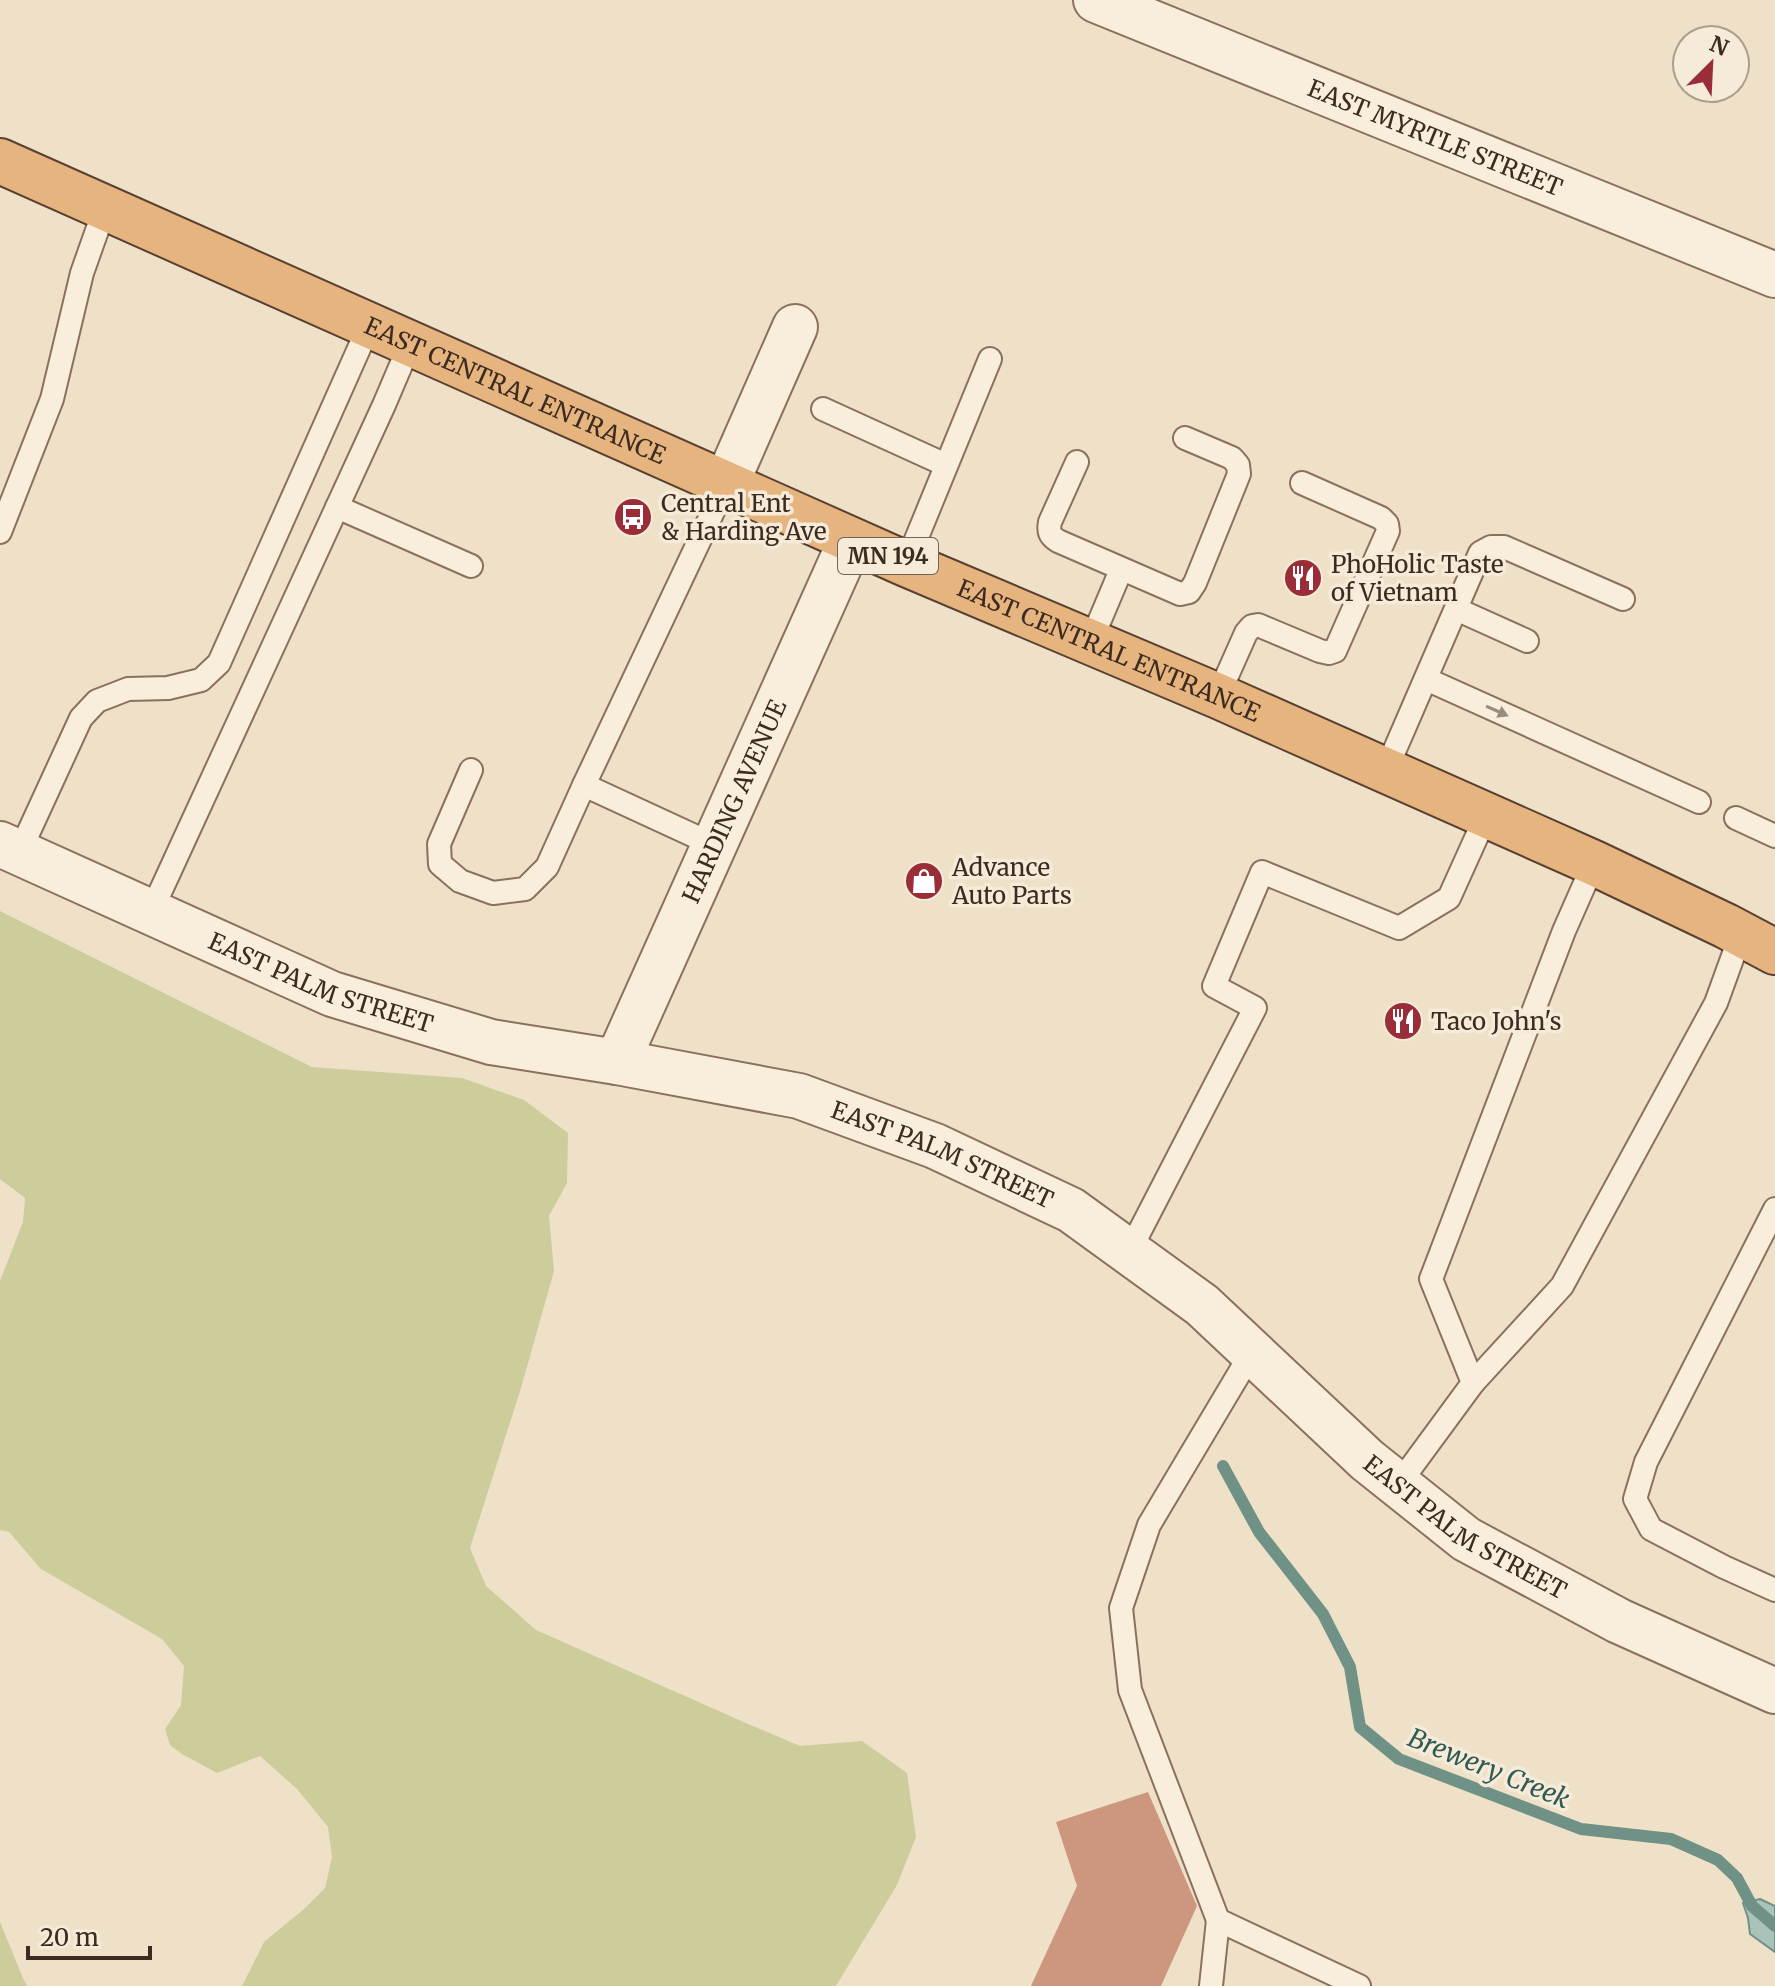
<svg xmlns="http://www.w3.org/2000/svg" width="1775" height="1986" viewBox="0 0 1775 1986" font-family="Merriweather,serif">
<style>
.green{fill:#cdcd9c}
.water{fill:#a9c3b9;stroke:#709286;stroke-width:2}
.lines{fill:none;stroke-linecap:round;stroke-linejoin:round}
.stream{stroke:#709286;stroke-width:12}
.building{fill:#cd977f}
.service-casing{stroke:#8b715d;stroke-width:26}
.minor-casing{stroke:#8b715d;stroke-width:48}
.tertiary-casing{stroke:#8b715d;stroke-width:48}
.trunk-casing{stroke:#594031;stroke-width:48}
.service{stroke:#f9eedc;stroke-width:22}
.minor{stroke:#f9eedc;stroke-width:44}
.tertiary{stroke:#f9eedc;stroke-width:44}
.trunk{stroke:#e6b47e;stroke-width:44}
.oneway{fill:#9a8c7e}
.labels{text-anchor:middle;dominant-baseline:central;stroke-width:7;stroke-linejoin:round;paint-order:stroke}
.shield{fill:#f6ead8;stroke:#746457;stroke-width:2}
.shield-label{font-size:22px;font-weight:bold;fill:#3c2b20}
.street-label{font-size:24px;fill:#3c2b20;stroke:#f6ead8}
.poi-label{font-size:24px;fill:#3c2b20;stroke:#f6ead8;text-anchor:start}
.water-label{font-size:26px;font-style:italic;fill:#305b54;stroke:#f6ead8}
</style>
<rect width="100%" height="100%" fill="#efe0c8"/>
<g class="green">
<path d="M0,911L312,1067L462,1078L524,1100L568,1133L567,1183L549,1216L554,1271L521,1388L470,1548L486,1586L536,1630L746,1723L800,1746L862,1741L907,1773L916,1837L897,1885L836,1986H242L264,1942L304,1909L325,1888L332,1857L328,1827L297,1789L260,1756L217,1773L182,1754L170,1745L165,1729L181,1705L184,1666L162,1639L41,1569L9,1532L0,1530V1281L23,1222L25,1198L0,1179Z"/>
<path d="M0,1922L23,1978L27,1986H0Z"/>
</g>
<path class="water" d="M1760,1899L1775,1906V1952L1750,1934L1748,1918L1743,1903Z"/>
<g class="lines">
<path class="stream" d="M1223,1466L1259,1532L1323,1614L1350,1667L1360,1727L1399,1759L1581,1829L1671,1839L1718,1860L1737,1878L1752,1906L1775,1926"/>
</g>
<path class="building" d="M1148,1792L1197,1906L1161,1986H1031L1077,1886L1056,1822Z"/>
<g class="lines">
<defs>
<g id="service">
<path d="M823,409L946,465"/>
<path d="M1077,462L1050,522C1048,532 1050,536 1058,541L1180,594L1189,592L1195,583L1239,474L1238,465L1232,458L1185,438"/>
<path d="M337,507L471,566"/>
<path d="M0,532L52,399L82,273L105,208"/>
<path d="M906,564L990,359"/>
<path d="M1456,609L1527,641"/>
<path d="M1091,641L1121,570"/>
<path d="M1426,679L1699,802"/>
<path d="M1218,696L1246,633L1252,626L1258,625L1320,651L1329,653L1335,651L1388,531L1387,524L1381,518L1302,483"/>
<path d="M471,770L439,844L440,864L460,881L493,893L525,889L547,867L584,785"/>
<path d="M1386,770L1480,553L1491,547H1504L1623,599"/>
<path d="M1736,818L1775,836"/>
<path d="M714,845L584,785L726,484"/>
<path d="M19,853L81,718L97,701L128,689L168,688L201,680L219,663L369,326"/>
<path d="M151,912L384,405L410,344"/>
<path d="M1775,1209L1646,1462L1635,1499L1651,1529L1724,1567L1775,1590"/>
<path d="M1129,1252L1255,1008L1214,986L1262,872L1399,928L1449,898L1486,816"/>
<path d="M1252,1352L1149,1525L1121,1608L1130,1690L1218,1920L1359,1986"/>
<path d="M1473,1383L1562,1286L1716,1003L1741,934"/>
<path d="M1398,1485L1473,1383L1431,1279L1564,931L1594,863"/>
<path d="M1211,1986L1218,1920"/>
</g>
<g id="minor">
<path id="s1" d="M1096,0L1775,275"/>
<path d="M726,484L795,327"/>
<path id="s2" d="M617,1062L851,540"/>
</g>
<g id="tertiary">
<path id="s3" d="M0,844L332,994L491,1042L617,1062L799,1096L935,1146L1071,1210L1202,1305L1367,1460L1466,1539L1619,1621L1775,1691"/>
</g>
<g id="trunk">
<path id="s4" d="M0,161L906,564L1218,696L1594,863L1726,926L1775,952"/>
</g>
</defs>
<use href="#service" class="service-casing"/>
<use href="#minor" class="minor-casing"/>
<use href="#tertiary" class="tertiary-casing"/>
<use href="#trunk" class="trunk-casing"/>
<use href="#service" class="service"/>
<use href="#minor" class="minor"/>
<use href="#tertiary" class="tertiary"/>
<use href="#trunk" class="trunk"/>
</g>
<defs><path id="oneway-solid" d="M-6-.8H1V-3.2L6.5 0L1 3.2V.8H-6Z" transform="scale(2)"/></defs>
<use class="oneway" href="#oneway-solid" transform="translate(1497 711) rotate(24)"/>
<defs>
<symbol id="bus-disc" viewBox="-11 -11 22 22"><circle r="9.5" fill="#9b2d39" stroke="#f6ead8"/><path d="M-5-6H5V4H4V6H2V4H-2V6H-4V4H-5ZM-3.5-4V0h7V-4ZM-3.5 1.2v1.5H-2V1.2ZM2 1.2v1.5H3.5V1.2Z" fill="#fff"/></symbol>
<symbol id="restaurant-disc" viewBox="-11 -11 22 22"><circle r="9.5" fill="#9b2d39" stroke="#f6ead8"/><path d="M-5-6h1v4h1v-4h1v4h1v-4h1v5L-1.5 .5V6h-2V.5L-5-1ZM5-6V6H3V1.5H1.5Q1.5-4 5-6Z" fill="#fff"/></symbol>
<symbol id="shop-disc" viewBox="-11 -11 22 22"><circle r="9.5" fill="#9b2d39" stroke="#f6ead8"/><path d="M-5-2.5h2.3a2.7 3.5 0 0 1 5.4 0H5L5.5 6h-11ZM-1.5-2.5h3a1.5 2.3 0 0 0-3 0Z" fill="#fff"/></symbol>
</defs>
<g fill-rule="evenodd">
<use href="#bus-disc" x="611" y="495" width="44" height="44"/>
<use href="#restaurant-disc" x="1281" y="556" width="44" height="44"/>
<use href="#shop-disc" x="902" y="859" width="44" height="44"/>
<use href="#restaurant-disc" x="1381" y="999" width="44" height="44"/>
</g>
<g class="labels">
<rect class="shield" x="838" y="538" width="100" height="36" rx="6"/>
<g class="shield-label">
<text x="888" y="556">MN 194</text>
</g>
<g class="street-label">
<text stroke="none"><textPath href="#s1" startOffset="366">EAST MYRTLE STREET</textPath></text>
<text stroke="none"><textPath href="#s4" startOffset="564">EAST CENTRAL ENTRANCE</textPath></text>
<text stroke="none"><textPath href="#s4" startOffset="1212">EAST CENTRAL ENTRANCE</textPath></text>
<text stroke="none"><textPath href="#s2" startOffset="286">HARDING AVENUE</textPath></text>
<text stroke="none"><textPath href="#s3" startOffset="350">EAST PALM STREET</textPath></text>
<text stroke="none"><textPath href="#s3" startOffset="998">EAST PALM STREET</textPath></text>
<text stroke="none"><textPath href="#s3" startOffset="1646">EAST PALM STREET</textPath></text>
</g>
<g class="poi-label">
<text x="661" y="503">Central Ent<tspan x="661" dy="28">&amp; Harding Ave</tspan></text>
<text x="1331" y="564">PhoHolic Taste<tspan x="1331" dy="28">of Vietnam</tspan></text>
<text x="952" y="867">Advance<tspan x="952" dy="28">Auto Parts</tspan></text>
<text x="1431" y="1021">Taco John's</text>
</g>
<g class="water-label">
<text transform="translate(1489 1768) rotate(22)">Brewery Creek</text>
</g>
</g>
<g transform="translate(1711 64) rotate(24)"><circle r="38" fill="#f6ead8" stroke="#ac9e8e" stroke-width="2"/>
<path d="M0-6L14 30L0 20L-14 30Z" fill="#9b2d39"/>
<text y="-12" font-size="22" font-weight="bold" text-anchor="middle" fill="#3c2b20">N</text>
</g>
<path d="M28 1946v12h122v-12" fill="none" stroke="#3c2b20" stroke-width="4"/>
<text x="40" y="1946" font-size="24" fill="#3c2b20" stroke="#f6ead8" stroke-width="6" paint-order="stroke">20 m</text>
</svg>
